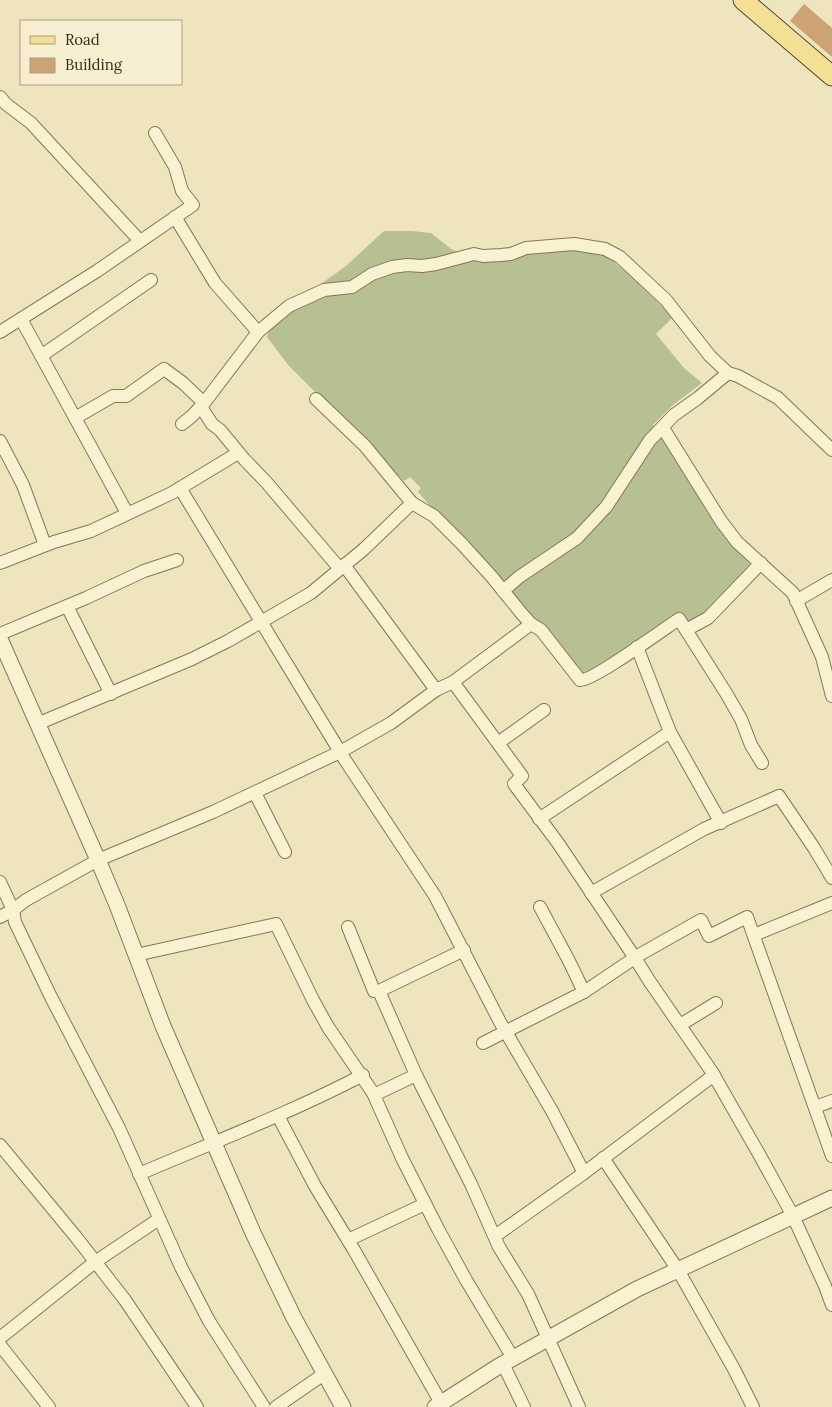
<svg xmlns="http://www.w3.org/2000/svg" width="832" height="1407" viewBox="0 0 832 1407" font-family="Lora,serif">
<style>
.cemetery{fill:#b6c092}
.building{fill:#cda274}
.lines{fill:none;stroke-linecap:round;stroke-linejoin:round}
.minor-casing{stroke:#877557;stroke-width:14}
.tertiary-casing{stroke:#877557;stroke-width:17}
.primary-casing{stroke:#54432c;stroke-width:21}
.minor{stroke:#f9f2d1;stroke-width:12}
.tertiary{stroke:#f9f2d1;stroke-width:15}
.primary{stroke:#f3e095;stroke-width:19}
</style>
<rect width="100%" height="100%" fill="#eee5be"/>
<path class="cemetery" d="M384,231H412L431,233L451,249L478,260L529,250H589L604,254L630,275L673,317L656,334L684,368L702,383L673,405L653,425L676,457L705,509L726,537L751,565L738,582L710,612L688,623L680,612L581,678L418,492L421,488L410,477L404,481L289,366L267,337L269,331L307,294L346,266Z"/>
<path class="building" d="M804,4L832,28V57L790,21Z"/>
<g class="lines">
<defs>
<g id="minor">
<path d="M0,97L6,104L31,123L140,241"/>
<path d="M175,217L215,283L258,332"/>
<path d="M21,319L127,513"/>
<path d="M0,332L97,271L193,205L182,191L175,167L155,133"/>
<path d="M41,356L151,280"/>
<path d="M316,399L365,446L412,503L434,516L462,544L492,577L522,614L531,624L541,630L580,680C591,682 664,629 679,619L726,693L741,719L751,745L762,763"/>
<path d="M201,407L212,424L220,430L244,459L267,483L340,569"/>
<path d="M75,418L113,396H126L164,369L183,383L204,403"/>
<path d="M182,424L192,416L204,403L258,332L289,306L311,296L324,290L352,287L372,274L392,267L407,265L422,266L436,264L474,254L483,256L501,255L511,254L526,248L574,244L605,249L620,257L666,300L710,356L728,373L738,376L778,398L832,450"/>
<path d="M663,428L721,521L737,542L793,593L822,657L832,696"/>
<path d="M0,441L23,485L45,545"/>
<path d="M180,488L345,760L435,896L500,1022L552,1111L584,1173"/>
<path d="M0,563L54,542L91,531L172,493L238,453"/>
<path d="M344,565L436,690"/>
<path d="M503,591L519,577L577,538L606,507L650,440L674,415L698,398L728,373"/>
<path d="M796,601L832,580"/>
<path d="M67,606L111,694"/>
<path d="M686,630L708,618L761,563"/>
<path d="M0,634L86,598L144,571L177,560"/>
<path d="M637,647L670,732L721,823"/>
<path d="M453,682L522,776L514,784L558,843L635,958L650,982L712,1072L759,1154L793,1216L825,1286L832,1305"/>
<path d="M37,724L192,659L228,641L311,593L364,549L412,503"/>
<path d="M498,743L544,710"/>
<path d="M255,793L285,852"/>
<path d="M539,819L670,732"/>
<path d="M0,882L13,910L15,922L51,997L119,1128L181,1267L209,1321L264,1407"/>
<path d="M591,893L704,829L779,796L814,848L832,878"/>
<path d="M540,907L568,959L584,992"/>
<path d="M0,917L13,910L26,900L98,860L213,812L340,752L391,723L436,690L453,682L531,624"/>
<path d="M348,927L374,991H379L464,950"/>
<path d="M754,935L832,903"/>
<path d="M136,955L276,924L313,1000L328,1027L373,1093L402,1158L438,1229L466,1280L513,1358"/>
<path d="M379,991L416,1075L471,1184L499,1247L528,1294L579,1407"/>
<path d="M680,1025L716,1003"/>
<path d="M483,1043L584,992L639,955L701,920L709,936L747,917L832,1156"/>
<path d="M374,1095L416,1075"/>
<path d="M815,1107L832,1101"/>
<path d="M278,1116L315,1186L354,1250L441,1403"/>
<path d="M0,1145L76,1237L125,1300L197,1407"/>
<path d="M603,1158L678,1270L734,1369L753,1407"/>
<path d="M139,1174C214,1142 290,1113 363,1075"/>
<path d="M495,1236L584,1173L714,1075"/>
<path d="M348,1240L425,1204"/>
<path d="M0,1338L95,1262L159,1219"/>
<path d="M0,1345L49,1407"/>
<path d="M503,1364L524,1407"/>
<path d="M276,1407L324,1374"/>
</g>
<g id="tertiary">
<path d="M0,639L98,860L117,905L163,1026L254,1235L294,1318L343,1407"/>
<path d="M435,1407L499,1366L637,1289L832,1198"/>
</g>
<path id="primary" d="M743,0L832,76"/>
</defs>
<use href="#minor" class="minor-casing"/>
<use href="#tertiary" class="tertiary-casing"/>
<use href="#primary" class="primary-casing"/>
<use href="#minor" class="minor"/>
<use href="#tertiary" class="tertiary"/>
<use href="#primary" class="primary"/>
</g>
<rect x="20" y="20" width="162" height="65" fill="#f6eece" stroke="#a9a087"/>
<rect x="30" y="36" width="25" height="8" fill="#f3e095" stroke="#a9a087"/>
<text x="65" y="45" font-size="15" fill="#362b1c">Road</text>
<rect x="30" y="58" width="25" height="15" fill="#cda274" stroke="#a9a087"/>
<text x="65" y="70" font-size="15" fill="#362b1c">Building</text>
</svg>
